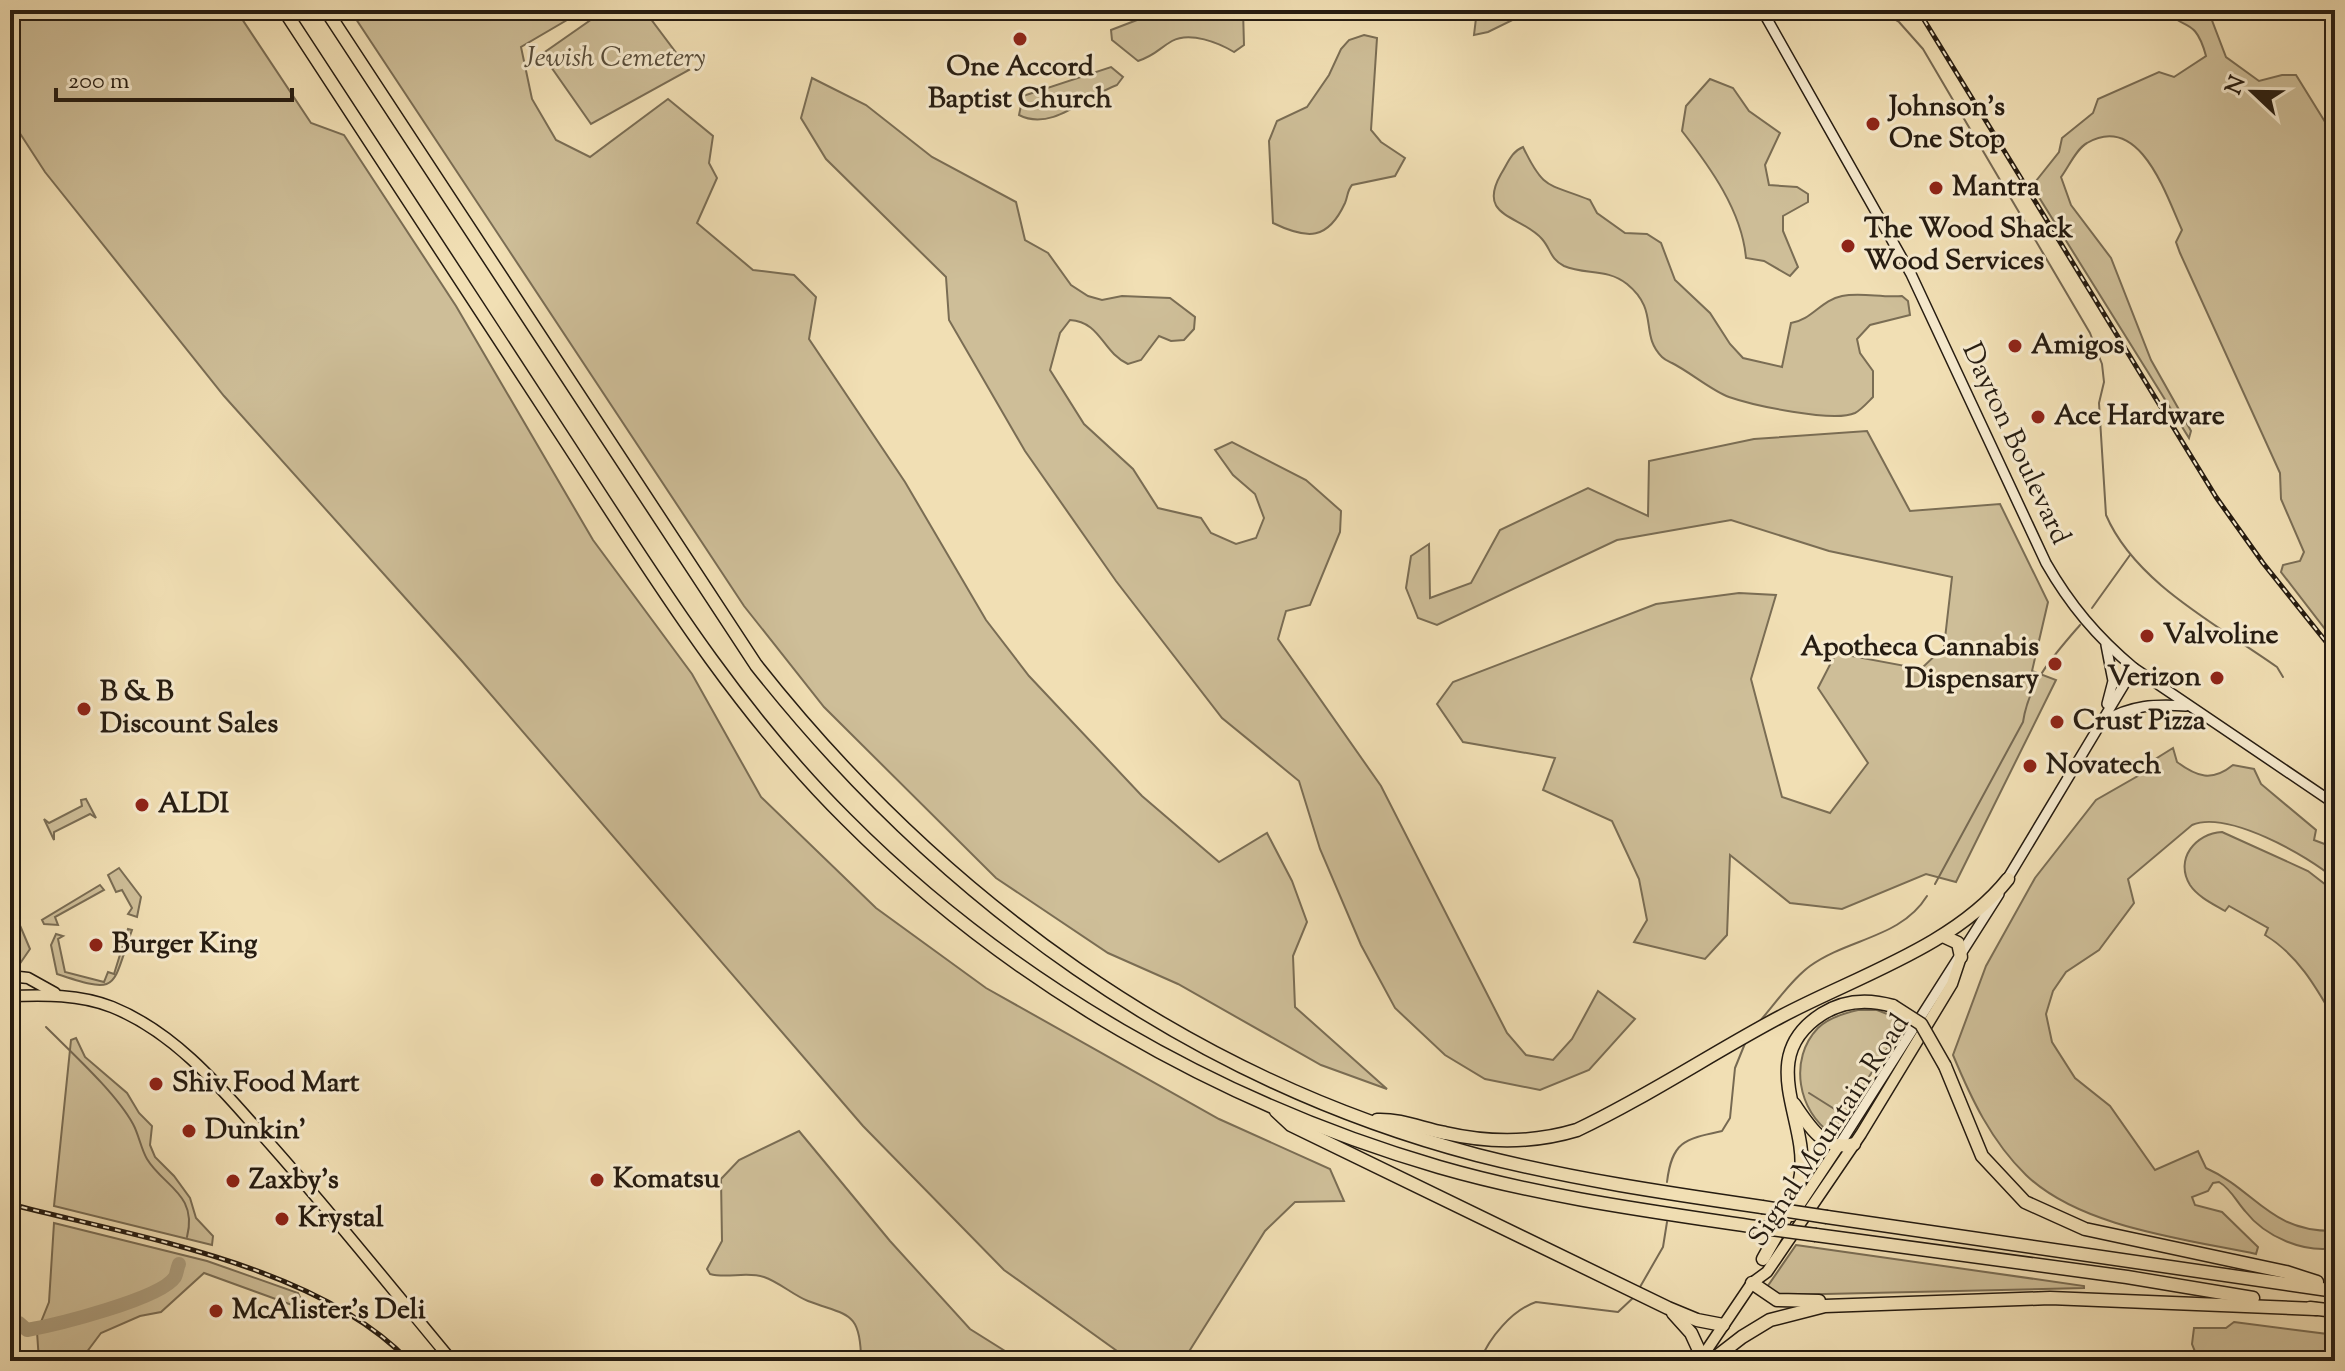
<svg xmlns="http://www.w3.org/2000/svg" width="2345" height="1371" viewBox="0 0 2345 1371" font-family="'Sorts Mill Goudy',serif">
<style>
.green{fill:#cebe98;stroke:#7a6d54;stroke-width:2}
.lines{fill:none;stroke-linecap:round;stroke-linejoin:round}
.stream{stroke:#766952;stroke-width:2}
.river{stroke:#ac9d7d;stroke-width:14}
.secondary-casing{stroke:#261c11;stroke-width:12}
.primary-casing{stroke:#261c11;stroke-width:13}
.motorway-casing{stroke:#261c11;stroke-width:15}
.secondary{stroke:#f6eace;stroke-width:9}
.primary{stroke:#f1dfb4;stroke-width:10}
.motorway{stroke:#f1dfb4;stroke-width:12}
.rail-casing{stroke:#261c11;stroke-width:5}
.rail{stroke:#f6eace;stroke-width:2;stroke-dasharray:6;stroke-linecap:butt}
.motorway-bridge-casing{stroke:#261c11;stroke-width:15;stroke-linecap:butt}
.motorway-bridge{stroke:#f1dfb4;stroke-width:12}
.poi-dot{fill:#8f2418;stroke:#f6eace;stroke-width:3}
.labels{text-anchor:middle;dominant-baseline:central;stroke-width:6;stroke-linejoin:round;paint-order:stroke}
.park-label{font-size:28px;font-style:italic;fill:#584d3a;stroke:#f6eace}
.poi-label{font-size:28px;font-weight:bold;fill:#261c11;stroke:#f6eace;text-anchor:start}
.street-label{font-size:28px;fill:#261c11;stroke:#f6eace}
</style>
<rect width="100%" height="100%" fill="#f1dfb4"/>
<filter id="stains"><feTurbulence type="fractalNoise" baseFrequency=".0025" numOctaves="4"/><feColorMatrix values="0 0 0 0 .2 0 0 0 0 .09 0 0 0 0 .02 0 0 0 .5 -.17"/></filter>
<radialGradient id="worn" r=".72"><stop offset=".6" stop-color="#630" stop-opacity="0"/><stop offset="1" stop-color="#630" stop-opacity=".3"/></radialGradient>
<g class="green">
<path d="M10,10H236L311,123L344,135L456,306L593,540L692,674L761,797L876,908L986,988L1219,1119L1330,1169L1344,1201L1295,1202L1265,1231L1183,1361H1131L1004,1270L863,1126L461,660L224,396L45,172L10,118Z"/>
<path d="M350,10H584L521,47L532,99L556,140L590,157L668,99L713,136L709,163L717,178L697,223L753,270L794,275L816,297L809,339L905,482L986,620L1029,676L1142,796L1219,862L1267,833L1292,881L1307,922L1293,956L1295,1007L1387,1089L1321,1065L1178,984L1108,953L996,878L824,707L744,606Z"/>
<path d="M605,10H644L689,70L591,124L542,54Z"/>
<path d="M1163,10H1243L1244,45L1234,52C1219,43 1190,31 1172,41C1158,49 1156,55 1138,61L1112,40L1111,30Z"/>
<path d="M1477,10H1533L1488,32L1474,35Z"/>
<path d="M2166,10H2208L2226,57L2259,81L2282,75H2296L2335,138V642L2281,572L2283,565L2300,561L2304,552L2281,499L2280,473L2180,253L2176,242L2182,230C2166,195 2140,112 2087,143C2076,149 2068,168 2061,177L2071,205L2111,258L2151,360L2191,431L2189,438L2032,186L2059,152L2062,138L2093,113L2098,99L2159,72L2174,77L2206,56C2195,15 2182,31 2166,10Z"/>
<path d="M1364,35L1377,38L1371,130L1381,142L1405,158L1395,176L1352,185C1347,191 1348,196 1345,203C1328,240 1308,240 1273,223L1269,141L1277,121L1307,107L1329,75L1341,49L1349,40Z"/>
<path d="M1111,67L1123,77L1117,85C1086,96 1052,132 1019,115L1023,96Z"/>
<path d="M812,78L866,105L932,157L1016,202L1025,240L1048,253L1071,285L1088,296L1102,300L1122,296L1170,298L1195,317L1194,329L1184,340L1171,341L1159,336L1141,360L1128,364C1102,352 1101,322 1070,320L1060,333L1050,370L1084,424L1133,469L1158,508L1201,518L1211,533L1236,544L1256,538L1264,518L1255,494L1233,475L1215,450L1232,442L1306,480L1341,511L1340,532L1310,605L1286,611L1278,639L1381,786L1507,1033L1526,1055L1553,1060L1572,1039L1598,991L1635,1019L1589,1070L1540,1090L1485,1079L1445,1055L1395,1008L1361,945L1320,849L1299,781L1222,718L1116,581L1025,451L949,320L946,277L826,159L801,118Z"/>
<path d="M1710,79L1733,88L1749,111L1780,133L1765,165L1769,185L1797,187L1808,194V202L1783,216V231L1798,267L1790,276L1764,261L1746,258C1742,211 1710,167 1682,131L1686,106Z"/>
<path d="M1523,147C1544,191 1548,183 1590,200L1597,213L1625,233L1647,234L1661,243L1675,280L1710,313L1730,344L1743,358L1782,367L1791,323C1812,320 1821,300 1842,296C1861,292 1882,298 1902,296L1908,301L1910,315L1870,325L1857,339L1860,353L1873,371V397C1868,402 1861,410 1855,413C1833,423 1752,405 1729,397C1712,391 1690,372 1672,363C1668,361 1665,360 1662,357C1639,334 1660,311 1627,284C1607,268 1585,275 1564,266C1550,259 1551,249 1542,239C1521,215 1476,218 1501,174C1508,163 1511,152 1523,147Z"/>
<path d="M1867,431L1910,511L2000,504L2048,602L2032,671L2056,680L1956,882L1926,874L1842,909L1790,903L1730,855L1727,935L1705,959L1634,942L1647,920L1639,879L1612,821L1543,790L1555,758L1463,742L1437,704L1453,682L1656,604L1739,593L1776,595L1751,679L1782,797L1830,813L1868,763L1818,688L1836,653L1921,669L1944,647L1952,577L1829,551L1731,520L1617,540L1437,625L1418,618L1406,588L1411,556L1429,544L1430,598L1471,583L1500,530L1588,488L1648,516L1649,461L1754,439Z"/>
<path d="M2173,748L2177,762C2197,777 2212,782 2233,765L2254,769L2261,784L2316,830L2314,840L2327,845L2335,843V879C2307,855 2227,810 2192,825L2128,879L2134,903L2099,950L2066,972L2053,991L2046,1014L2052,1042L2075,1078L2110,1106L2155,1170L2198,1151L2206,1168C2257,1191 2269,1232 2335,1231V1248C2305,1253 2266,1238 2245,1211C2236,1201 2231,1189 2219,1182L2213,1183L2208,1191L2192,1197L2195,1205L2222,1212L2258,1247L2256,1254C2184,1239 2080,1227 2026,1175C1991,1141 1971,1098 1953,1055L1986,966L2035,878L2096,800L2143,773L2149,763Z"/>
<path d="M86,799L96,818L90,814L54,832V840L44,819L49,823L82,806L81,800Z"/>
<path d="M2222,832L2308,871L2335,892V1020C2316,987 2298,955 2265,935L2268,928L2229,906L2225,911C2213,904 2198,897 2190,885C2174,859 2196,833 2222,832Z"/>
<path d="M119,868L141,897L137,917L128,914L132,908L122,890L116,892L108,875Z"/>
<path d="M100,885L104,890L55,917L58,925L44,924L42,920Z"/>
<path d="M10,902L30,949L19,965L10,964Z"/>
<path d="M128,929L132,930C111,989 120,995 57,974L51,945L56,934L63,936L58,939L65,972L104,982L108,972L114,974Z"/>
<path d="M1858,1010H1877L1905,1021L1832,1134C1798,1112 1788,1059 1818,1028C1828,1018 1845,1013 1858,1010Z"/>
<path d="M76,1038L85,1057L127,1093L139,1113L152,1126L150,1145L155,1157L174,1176L190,1198L196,1218L213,1236L212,1245L54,1206L71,1040Z"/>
<path d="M799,1131L890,1241L970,1329L1021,1361H861C861,1310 847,1316 808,1301C793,1295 779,1282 764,1277C746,1271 727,1279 710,1274L707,1269L722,1241L721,1179L739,1160Z"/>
<path d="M54,1223L207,1261L298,1293L302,1301L298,1305H292L204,1273L161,1312L140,1316L101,1333L80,1361H39L37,1332L49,1302Z"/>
<path d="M1796,1245L2084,1286V1288L1781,1295L1765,1290Z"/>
<path d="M2234,1322L2335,1335V1361L2198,1359L2192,1344L2194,1328H2226Z"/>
</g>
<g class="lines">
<g class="stream">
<path d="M1879,10L1899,22L1923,49L2090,333L2102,364L2104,382L2099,403L2106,515C2135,583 2218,625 2277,667L2283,677"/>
<path d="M2092,608L2130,555"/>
<path d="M1935,884L2023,722C2029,682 2054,655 2080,625"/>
<path d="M1759,1022C1775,1004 1791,980 1810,966C1849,938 1901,938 1927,896"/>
<path d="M46,1027C72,1053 116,1093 133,1124C139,1135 141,1149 147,1159C163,1186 198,1194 187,1237"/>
<path d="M1809,1093L1836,1110"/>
<path d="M1667,1182C1672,1141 1685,1139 1722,1131L1730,1118L1735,1068L1746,1041"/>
<path d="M1640,1287L1663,1247L1667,1222"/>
<path d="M1480,1361C1489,1338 1512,1310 1536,1302L1618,1312L1634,1297"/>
</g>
<path class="river" d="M10,1321L19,1323L27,1330C55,1325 161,1299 175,1277C176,1276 178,1265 179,1264"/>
<defs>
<g id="secondary">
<path d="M1762,10L1911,274L2046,563C2070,605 2097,637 2134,668L2335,804"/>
<path d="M2106,645L2113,681L2107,704"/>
<path d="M2104,721C2132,705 2154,704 2186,706"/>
<path d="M2006,881L2134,668"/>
<path d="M1838,1147L1999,894"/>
</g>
<g id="primary">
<path d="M10,976L28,978L55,993"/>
<path d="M10,996C45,995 79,994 112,1007C179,1034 226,1094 272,1146C334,1216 392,1289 452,1361"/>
<path d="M1792,1216L1838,1147"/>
<path d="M1700,1360L1752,1283L1767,1272L1861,1134L1952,984L1961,957"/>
</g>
<g id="motorway">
<path d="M284,10C378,153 472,296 565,440C651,572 733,707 846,819C1008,982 1219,1103 1439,1167C1543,1197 1649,1211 1756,1227"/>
<path d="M326,10L756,665C940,898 1187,1079 1477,1155C1571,1179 1666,1193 1762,1207"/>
<path d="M1943,936L1958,943L1961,957"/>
<path d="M1945,1066L1982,1156L2025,1202L2085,1229L2286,1272L2317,1282"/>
<path d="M1794,1104C1809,1126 1824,1152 1854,1144"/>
<path d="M1276,1111L1291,1125L1668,1308L1697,1320L1723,1325"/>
<path d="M1377,1120C1401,1119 1423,1129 1445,1133C1489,1143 1534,1143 1577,1130C1647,1097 1712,1053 1780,1017C1855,977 1955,946 2008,879"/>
<path d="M1827,1217L2335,1291"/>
<path d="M1816,1235L2127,1277L2253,1298"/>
<path d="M1763,1259C1777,1233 1797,1204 1801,1174C1808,1118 1755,1057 1822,1014C1844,1000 1869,999 1893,1006"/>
<path d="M1752,1283L1777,1300L1819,1301"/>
<path d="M2310,1308L2335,1311"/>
<path d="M1673,1313L1691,1333L1702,1357"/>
<path d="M1711,1361L1742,1337L1770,1320L1825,1306L2050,1298L2316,1309"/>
</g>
</defs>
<use href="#secondary" class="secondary-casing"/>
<use href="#primary" class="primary-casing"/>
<use href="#motorway" class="motorway-casing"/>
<use href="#secondary" class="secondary"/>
<use href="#primary" class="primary"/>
<use href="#motorway" class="motorway"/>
<defs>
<g id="rail">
<path d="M1918,10L2216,497L2263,563L2335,653"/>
<path d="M10,1204C136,1237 317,1265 409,1361"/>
</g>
</defs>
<use href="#rail" class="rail-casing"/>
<use href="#rail" class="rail"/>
<defs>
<g id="motorway-bridge">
<path d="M1893,1006L1921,1024L1945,1066"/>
<path d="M1762,1207L1827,1217"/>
<path d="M1756,1227L1816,1235"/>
</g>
</defs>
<use href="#motorway-bridge" class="motorway-bridge-casing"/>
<use href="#motorway-bridge" class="motorway-bridge"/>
</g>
<g class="poi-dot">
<circle cx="1020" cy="39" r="8"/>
<circle cx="1873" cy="124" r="8"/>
<circle cx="1936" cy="188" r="8"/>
<circle cx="1848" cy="246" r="8"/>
<circle cx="2015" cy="346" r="8"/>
<circle cx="2038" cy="417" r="8"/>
<circle cx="2147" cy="636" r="8"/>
<circle cx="2055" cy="664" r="8"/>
<circle cx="2217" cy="678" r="8"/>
<circle cx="84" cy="709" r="8"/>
<circle cx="2057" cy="722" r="8"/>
<circle cx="2030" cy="766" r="8"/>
<circle cx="142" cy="805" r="8"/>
<circle cx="96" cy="945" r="8"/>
<circle cx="156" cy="1084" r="8"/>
<circle cx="189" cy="1131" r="8"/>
<circle cx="597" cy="1180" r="8"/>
<circle cx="233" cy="1181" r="8"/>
<circle cx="282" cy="1219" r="8"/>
<circle cx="216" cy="1311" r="8"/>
</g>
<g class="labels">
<g class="park-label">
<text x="615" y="59">Jewish Cemetery</text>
</g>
<g class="poi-label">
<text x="1020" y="68" text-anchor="middle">One Accord<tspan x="1020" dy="32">Baptist Church</tspan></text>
<text x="1889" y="108">Johnson's<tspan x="1889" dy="32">One Stop</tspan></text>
<text x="1952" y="188">Mantra</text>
<text x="1864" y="230">The Wood Shack<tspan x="1864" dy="32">Wood Services</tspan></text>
<text x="2031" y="346">Amigos</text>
<text x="2054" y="417">Ace Hardware</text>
<text x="2163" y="636">Valvoline</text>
<text x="2039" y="648" text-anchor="end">Apotheca Cannabis<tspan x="2039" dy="32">Dispensary</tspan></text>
<text x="2201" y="678" text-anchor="end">Verizon</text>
<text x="100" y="693">B &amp; B<tspan x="100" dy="32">Discount Sales</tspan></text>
<text x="2073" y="722">Crust Pizza</text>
<text x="2046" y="766">Novatech</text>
<text x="158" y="805">ALDI</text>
<text x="112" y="945">Burger King</text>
<text x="172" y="1084">Shiv Food Mart</text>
<text x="205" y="1131">Dunkin'</text>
<text x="613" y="1180">Komatsu</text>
<text x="249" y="1181">Zaxby's</text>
<text x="298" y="1219">Krystal</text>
<text x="232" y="1311">McAlister's Deli</text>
</g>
<g class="street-label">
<text transform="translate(2015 444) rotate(65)">Dayton Boulevard</text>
<text transform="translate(1830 1131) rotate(-57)">Signal Mountain Road</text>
</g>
</g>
<rect width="2345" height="1371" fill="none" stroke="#f1dfb4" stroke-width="40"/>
<rect x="12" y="12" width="2321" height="1347" fill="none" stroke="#261c11" stroke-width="4"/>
<rect x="20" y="20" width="2305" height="1331" fill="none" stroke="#261c11" stroke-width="2"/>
<g transform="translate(2253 92) rotate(292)" stroke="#f6eace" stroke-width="6" paint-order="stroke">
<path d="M0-6L14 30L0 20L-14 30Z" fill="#261c11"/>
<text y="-12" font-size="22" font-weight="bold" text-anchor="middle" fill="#261c11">N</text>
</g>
<path d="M56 88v12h236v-12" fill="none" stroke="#261c11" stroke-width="4"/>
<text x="68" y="88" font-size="24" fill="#261c11" stroke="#f6eace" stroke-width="6" paint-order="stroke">200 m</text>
<rect width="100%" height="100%" filter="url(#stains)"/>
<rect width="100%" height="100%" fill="url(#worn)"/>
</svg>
